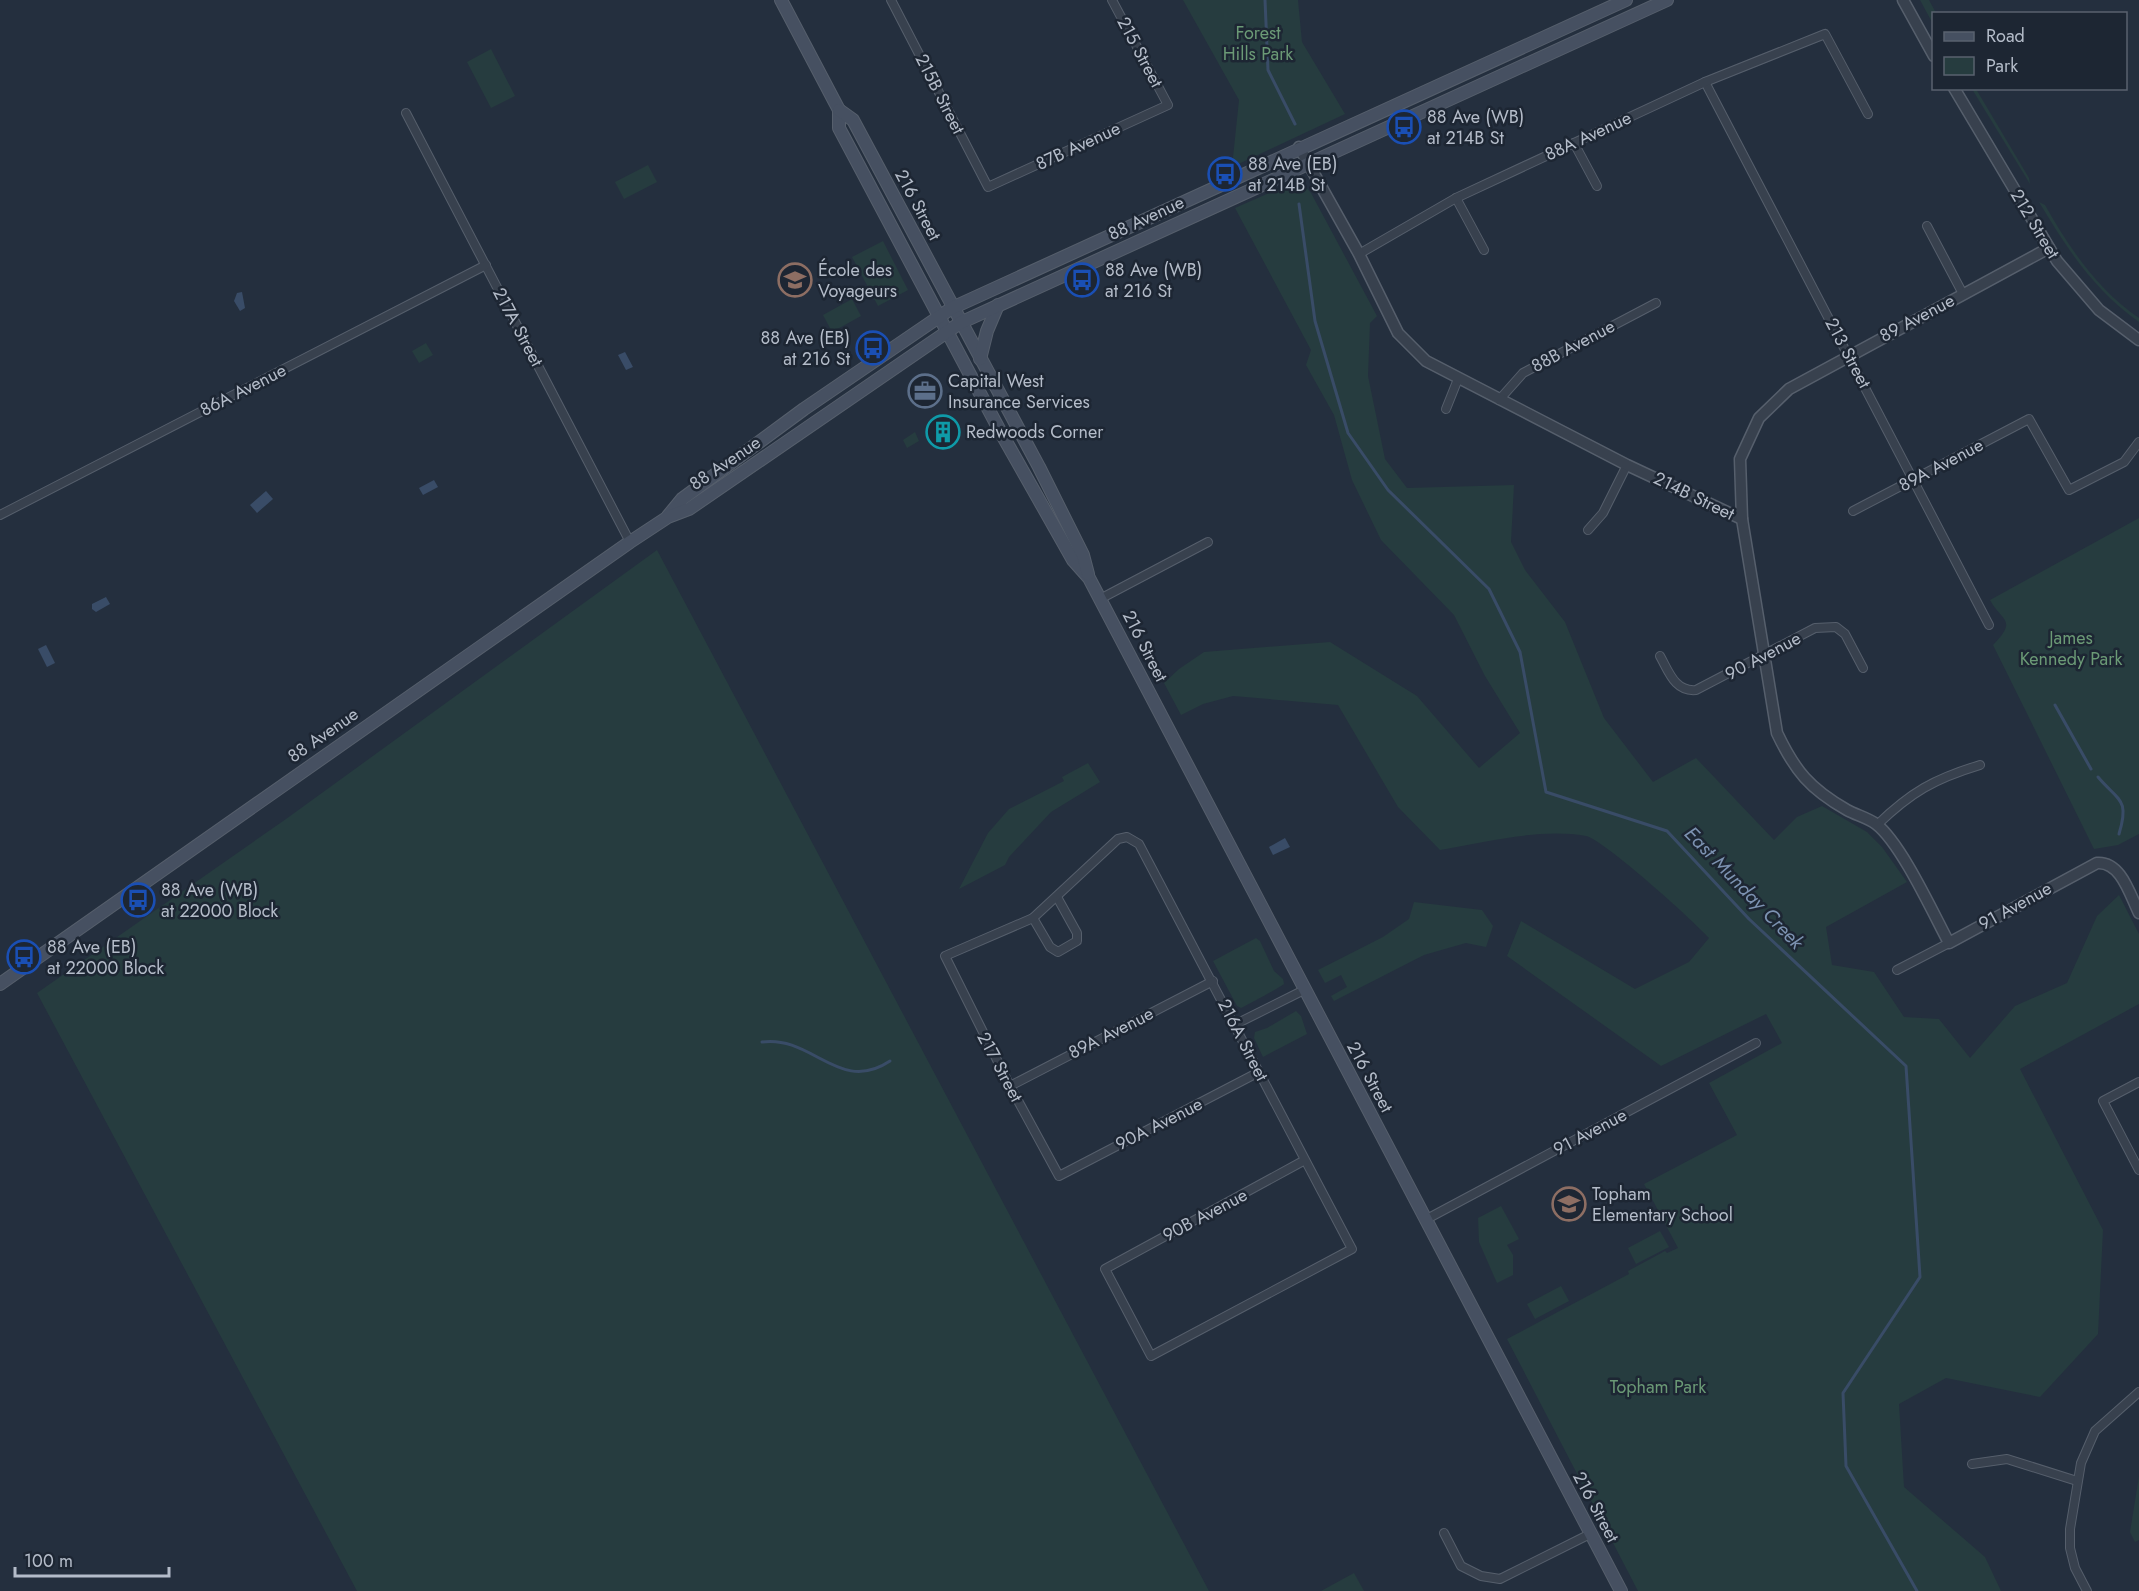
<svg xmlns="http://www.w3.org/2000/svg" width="2139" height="1591" viewBox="0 0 2139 1591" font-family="Jost,sans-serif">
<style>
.green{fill:#263c3f}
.water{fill:#394c67}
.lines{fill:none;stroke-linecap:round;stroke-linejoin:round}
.stream{stroke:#394c67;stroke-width:3}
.minor-casing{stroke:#565f6c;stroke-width:10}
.tertiary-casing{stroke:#565f6c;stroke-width:13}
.secondary-casing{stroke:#565f6c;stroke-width:14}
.minor{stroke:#38414e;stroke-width:8}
.tertiary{stroke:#38414e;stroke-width:10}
.secondary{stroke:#465061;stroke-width:12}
.labels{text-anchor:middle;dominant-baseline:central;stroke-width:5;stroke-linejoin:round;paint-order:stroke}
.park-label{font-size:18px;fill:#6b9a76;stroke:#1d2633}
.street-label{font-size:18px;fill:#b4bcc9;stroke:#1d2633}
.poi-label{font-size:18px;fill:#b4bcc9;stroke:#1d2633;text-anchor:start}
.water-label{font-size:20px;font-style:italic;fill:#7c92b1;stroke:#1d2633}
</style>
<rect width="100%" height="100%" fill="#242f3e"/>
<g class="green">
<path d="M1183,0H1298L1302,42L1345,114L1232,167L1239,100Z"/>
<path d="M1920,0H1929L1936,13L1934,14L1933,24Z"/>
<path d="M491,49L515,96L491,108L467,62Z"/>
<path d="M1972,89H1976L2029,178L2030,184Z"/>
<path d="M648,165L657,182L624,199L615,182Z"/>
<path d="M1294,182H1301L1311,193L1377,316L1370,323L1368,376L1385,459L1407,488L1514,485L1511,542L1525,570L1565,622L1604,718L1653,782L1696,758L1774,840L1797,817L1822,806L1867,832L1882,847L1907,882L1826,927L1832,965L1874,972L1904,1017L1939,1019L1970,1058L2015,1006L2067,983L2097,916L2119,895L2139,934V1004L2020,1069L2103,1230L2098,1334L2040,1397L1946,1378L1899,1404L1904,1487L1985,1557L2001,1591H1638L1507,1339L1629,1274L1628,1271L1665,1251L1667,1253L1678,1248L1644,1184L1737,1135L1709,1083L1782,1043L1766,1014L1661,1066L1507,956L1521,921L1635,989L1689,962L1709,938C1694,921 1604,840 1586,836C1540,828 1486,842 1440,850L1398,807L1338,705L1233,696L1203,704L1181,715L1164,683L1179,669L1204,652L1330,642L1417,696L1479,768L1520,733L1485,676L1454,615L1381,540L1352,480L1334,415L1306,365L1311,350L1235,208Z"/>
<path d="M2039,202L2045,205C2070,249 2097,289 2139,318V322C2094,290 2067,249 2039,202Z"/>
<path d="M883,241L908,290L878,306L852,257Z"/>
<path d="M852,299L861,316L832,332L823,315Z"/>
<path d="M426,343L433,355L419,363L412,351Z"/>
<path d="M915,432L919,441L907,448L903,440Z"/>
<path d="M2139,518V834L2118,845L2094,849L1993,645C2018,619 2002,622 1990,600Z"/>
<path d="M657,550L1209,1591H357L37,993L286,819Z"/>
<path d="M1088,763L1100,782L1051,812L1009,857L1005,865L959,889L988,833L1009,809L1064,781L1062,777Z"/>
<path d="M1414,902L1482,910L1493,926L1486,947L1466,943L1424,955L1334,1001L1331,996L1347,987L1341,975L1325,983L1318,970L1383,937L1409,919Z"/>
<path d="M1256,938L1260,941L1274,971L1283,979L1284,984C1282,986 1246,1006 1241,1008L1237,1006L1213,961Z"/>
<path d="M1296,1011L1301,1016L1307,1034L1263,1057L1254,1038L1255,1032L1267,1028Z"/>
<path d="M1501,1206L1519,1239L1507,1245L1513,1255V1275L1497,1283L1479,1242L1478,1218Z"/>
<path d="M1660,1231L1669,1247L1636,1264L1628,1248Z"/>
<path d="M1561,1286L1569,1301L1535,1319L1527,1304Z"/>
<path d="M2139,1476V1540L2135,1542L2130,1532Z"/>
<path d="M1354,1573L1364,1591H1321Z"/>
</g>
<g class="water">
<path d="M242,292L245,308L240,311L234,301L237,293Z"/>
<path d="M625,352L633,367L626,370L618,355Z"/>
<path d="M434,480L438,487L423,495L419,488Z"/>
<path d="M266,491L273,499L257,513L250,505Z"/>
<path d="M106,597L110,604L96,612L92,609V604Z"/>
<path d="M46,645L55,663L47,667L38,649Z"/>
<path d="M1285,838L1290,847L1273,855L1269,847Z"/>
</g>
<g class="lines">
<g class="stream">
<path d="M1265,0L1268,70L1295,124"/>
<path d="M1299,204L1315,321L1348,433L1388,490L1489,589L1520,652L1546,792L1667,831L1749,919L1906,1066L1920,1277L1843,1393L1846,1466L1917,1591"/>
<path d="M2055,705L2091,769"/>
<path d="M2098,777C2118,801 2130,798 2119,834"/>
<path d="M762,1042C813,1035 839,1095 890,1061"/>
</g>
<defs>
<g id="minor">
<path d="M891,0L988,187L1168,105L1112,0"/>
<path d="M1705,82L1989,625"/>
<path d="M406,113L630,542"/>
<path d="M1574,143L1597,186"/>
<path d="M1456,198L1484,250"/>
<path d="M1927,226L1963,294"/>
<path d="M1359,254L1456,198L1705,82L1825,34L1868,114"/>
<path d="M1499,400L1523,373L1656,303"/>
<path d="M1446,409L1458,379"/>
<path d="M1853,511L2029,419L2069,490L2124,462L2139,442"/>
<path d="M0,515L486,265"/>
<path d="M1588,530L1603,513L1627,465"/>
<path d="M1100,599L1208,542"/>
<path d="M1660,656C1669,672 1675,692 1696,690L1815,628L1836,627L1845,634L1863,668"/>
<path d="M1877,825C1911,792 1934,779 1980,765"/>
<path d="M1033,918L1050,947L1058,952L1077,941V933L1057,897"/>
<path d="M1897,970L1949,943"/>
<path d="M1236,1024L1304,990"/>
<path d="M1259,1072L1059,1176L1010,1086L945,956L1033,918L1118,839L1127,837L1139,844L1352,1249L1151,1356L1105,1269L1305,1160"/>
<path d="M2139,1082L2103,1101L2139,1170"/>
<path d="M1010,1086L1213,981"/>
<path d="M1425,1220L1756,1043"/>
<path d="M1972,1464L2007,1459L2077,1481"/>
<path d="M1444,1533L1461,1566L1481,1576L1500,1579L1590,1534"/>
<path d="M2087,1591L2075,1568L2070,1548V1529L2081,1463L2095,1431L2139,1392"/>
</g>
<g id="tertiary">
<path d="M1903,0L1934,56"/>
<path d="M1954,88L2057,261L2099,310L2139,340"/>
<path d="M1299,147L1359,254L1398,333L1426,361L1627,465L1742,519"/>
<path d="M2049,248L1789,389L1759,418L1740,459L1742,519L1777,733C1795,771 1810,789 1847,810C1856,815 1868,818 1876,824C1901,843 1933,913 1949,943L2097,863C2121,861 2130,895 2139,913"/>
</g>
<g id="secondary">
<path d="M781,0L839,110V128L1000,431L1073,560L1089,578L1100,599L1621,1591"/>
<path d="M839,110L853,120L1039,467L1083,555L1088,574"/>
<path d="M980,359L987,331L998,305"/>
<path d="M668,516L682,499L804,409L952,308L1626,0"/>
<path d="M0,984L630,542L668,517L689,509L960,323L1667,0"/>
</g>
</defs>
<use href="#minor" class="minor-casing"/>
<use href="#tertiary" class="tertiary-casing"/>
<use href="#secondary" class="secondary-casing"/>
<use href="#minor" class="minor"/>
<use href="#tertiary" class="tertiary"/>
<use href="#secondary" class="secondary"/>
</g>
<defs>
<symbol id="bus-ring" viewBox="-11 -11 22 22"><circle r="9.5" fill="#1d2633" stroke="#1a4fb4" stroke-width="1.5"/><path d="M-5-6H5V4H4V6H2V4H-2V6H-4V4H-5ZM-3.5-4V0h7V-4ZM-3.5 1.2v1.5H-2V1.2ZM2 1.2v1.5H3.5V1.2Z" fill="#1a4fb4"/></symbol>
<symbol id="school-ring" viewBox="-11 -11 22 22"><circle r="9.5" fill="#1d2633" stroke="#8d6e63" stroke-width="1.5"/><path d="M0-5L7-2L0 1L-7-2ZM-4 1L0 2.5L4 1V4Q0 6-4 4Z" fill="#8d6e63"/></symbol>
<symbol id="office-ring" viewBox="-11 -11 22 22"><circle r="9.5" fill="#1d2633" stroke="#5c6f8a" stroke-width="1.5"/><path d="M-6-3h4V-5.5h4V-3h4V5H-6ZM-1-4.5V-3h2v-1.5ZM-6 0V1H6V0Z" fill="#5c6f8a"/></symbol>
<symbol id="building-ring" viewBox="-11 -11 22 22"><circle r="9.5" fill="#1d2633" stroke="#0f9aa8" stroke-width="1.5"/><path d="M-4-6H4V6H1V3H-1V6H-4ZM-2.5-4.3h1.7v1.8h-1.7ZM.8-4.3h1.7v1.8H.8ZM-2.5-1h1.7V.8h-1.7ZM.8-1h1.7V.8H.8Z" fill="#0f9aa8"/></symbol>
</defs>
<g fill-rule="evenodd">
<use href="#bus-ring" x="1385" y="108" width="38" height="38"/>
<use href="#bus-ring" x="1206" y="155" width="38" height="38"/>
<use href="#school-ring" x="776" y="261" width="38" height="38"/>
<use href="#bus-ring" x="1063" y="261" width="38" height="38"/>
<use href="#bus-ring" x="854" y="329" width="38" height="38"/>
<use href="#office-ring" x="906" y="372" width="38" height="38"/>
<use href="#building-ring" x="924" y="413" width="38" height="38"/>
<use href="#bus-ring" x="119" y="881" width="38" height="38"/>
<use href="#bus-ring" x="5" y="938" width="38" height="38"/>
<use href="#school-ring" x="1550" y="1185" width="38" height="38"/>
</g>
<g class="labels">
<g class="park-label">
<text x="1258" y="33">Forest<tspan x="1258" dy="21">Hills Park</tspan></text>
<text x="2071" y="638">James<tspan x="2071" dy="21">Kennedy Park</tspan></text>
<text x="1658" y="1387">Topham Park</text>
</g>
<g class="street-label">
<text transform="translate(1140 52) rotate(62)">215 Street</text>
<text transform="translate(940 94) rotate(63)">215B Street</text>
<text transform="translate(1588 136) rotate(-25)">88A Avenue</text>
<text transform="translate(1078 146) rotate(-25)">87B Avenue</text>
<text transform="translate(918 205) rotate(62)">216 Street</text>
<text transform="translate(1146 218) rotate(-25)">88 Avenue</text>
<text transform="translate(2035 224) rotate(59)">212 Street</text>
<text transform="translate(1917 318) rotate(-28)">89 Avenue</text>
<text transform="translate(518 327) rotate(62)">217A Street</text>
<text transform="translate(1573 346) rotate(-28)">88B Avenue</text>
<text transform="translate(1848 353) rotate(62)">213 Street</text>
<text transform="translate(243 390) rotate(-27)">86A Avenue</text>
<text transform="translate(725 463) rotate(-34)">88 Avenue</text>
<text transform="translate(1941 465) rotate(-28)">89A Avenue</text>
<text transform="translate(1694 496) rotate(26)">214B Street</text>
<text transform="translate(1145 646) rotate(63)">216 Street</text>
<text transform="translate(1763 656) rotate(-28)">90 Avenue</text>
<text transform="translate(323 735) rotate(-35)">88 Avenue</text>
<text transform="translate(2015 906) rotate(-29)">91 Avenue</text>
<text transform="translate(1111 1033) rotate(-27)">89A Avenue</text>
<text transform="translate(1243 1040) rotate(63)">216A Street</text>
<text transform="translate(1000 1067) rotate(62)">217 Street</text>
<text transform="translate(1370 1077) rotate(62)">216 Street</text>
<text transform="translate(1159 1124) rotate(-27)">90A Avenue</text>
<text transform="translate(1590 1132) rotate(-28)">91 Avenue</text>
<text transform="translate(1205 1215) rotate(-28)">90B Avenue</text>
<text transform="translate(1596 1507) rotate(62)">216 Street</text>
</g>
<g class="poi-label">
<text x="1427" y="117">88 Ave (WB)<tspan x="1427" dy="21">at 214B St</tspan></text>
<text x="1248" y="164">88 Ave (EB)<tspan x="1248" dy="21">at 214B St</tspan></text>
<text x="818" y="270">École des<tspan x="818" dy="21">Voyageurs</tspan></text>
<text x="1105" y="270">88 Ave (WB)<tspan x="1105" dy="21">at 216 St</tspan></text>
<text x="850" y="338" text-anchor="end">88 Ave (EB)<tspan x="850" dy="21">at 216 St</tspan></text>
<text x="948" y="381">Capital West<tspan x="948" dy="21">Insurance Services</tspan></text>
<text x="966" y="432">Redwoods Corner</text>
<text x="161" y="890">88 Ave (WB)<tspan x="161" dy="21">at 22000 Block</tspan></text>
<text x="47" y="947">88 Ave (EB)<tspan x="47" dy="21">at 22000 Block</tspan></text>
<text x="1592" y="1194">Topham<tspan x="1592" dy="21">Elementary School</tspan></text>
</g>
<g class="water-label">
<text transform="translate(1744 888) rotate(46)">East Munday Creek</text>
</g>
</g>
<rect x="1932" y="12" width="195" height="78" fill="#1d2633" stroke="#59626f" stroke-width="1.5"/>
<rect x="1944" y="32" width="30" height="9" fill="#465061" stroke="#59626f" stroke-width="1.5"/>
<text x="1986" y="42" font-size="18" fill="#b4bcc9">Road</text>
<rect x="1944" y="57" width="30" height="18" fill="#263c3f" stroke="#59626f" stroke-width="1.5"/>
<text x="1986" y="72" font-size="18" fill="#b4bcc9">Park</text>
<path d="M15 1567v9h154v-9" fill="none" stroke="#b4bcc9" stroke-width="3"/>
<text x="24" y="1567" font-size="18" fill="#b4bcc9" stroke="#1d2633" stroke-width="4.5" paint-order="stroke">100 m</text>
</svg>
